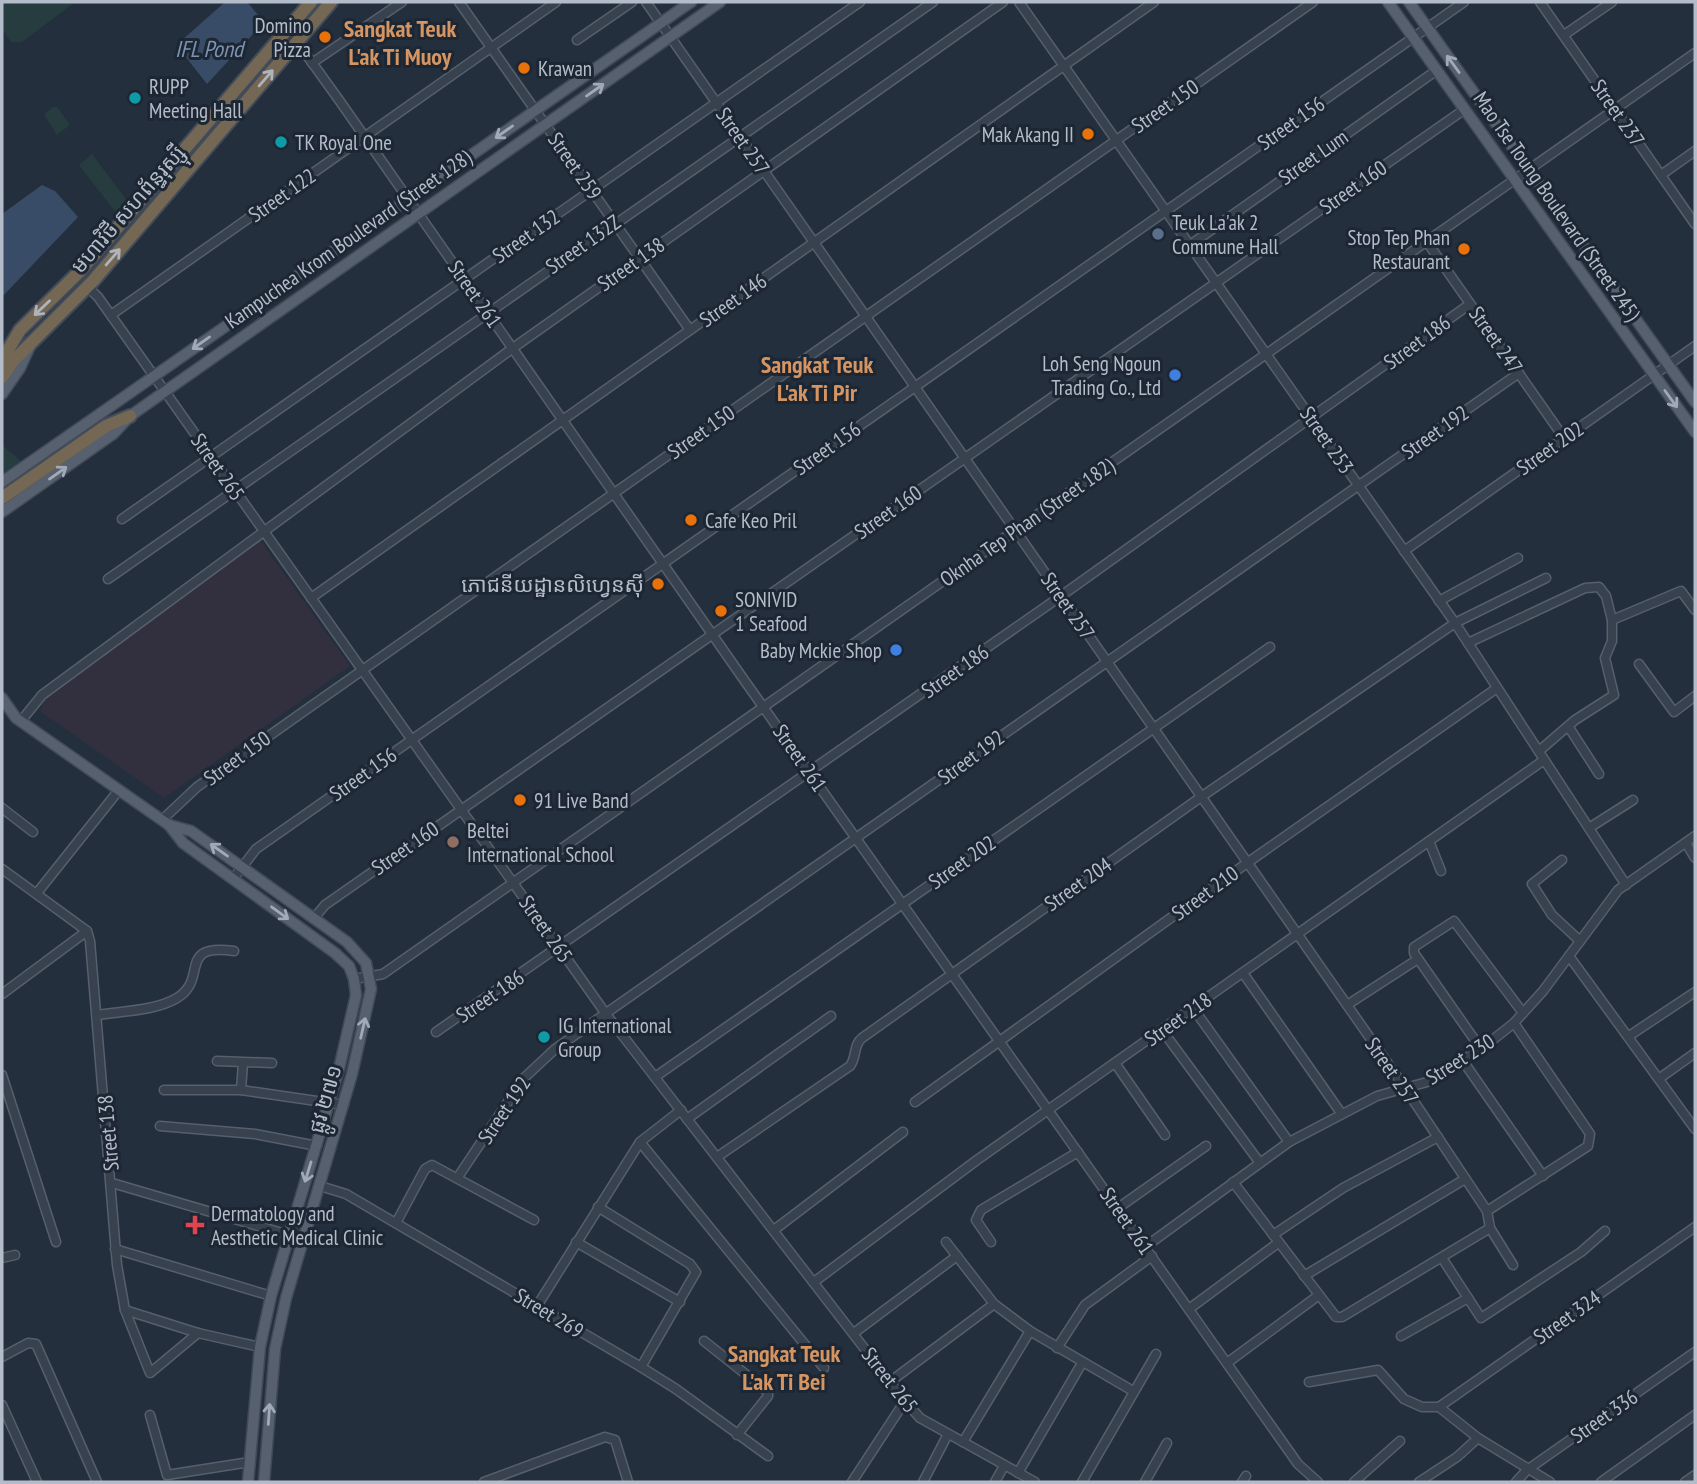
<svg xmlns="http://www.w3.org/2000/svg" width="1697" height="1484" viewBox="0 0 1697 1484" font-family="'PT Sans Narrow','Noto Sans Khmer',sans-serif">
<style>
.medical{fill:#32303f}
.green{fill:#263c3f}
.water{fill:#394c67}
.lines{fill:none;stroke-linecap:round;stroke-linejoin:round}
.minor-casing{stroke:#565f6c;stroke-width:11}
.major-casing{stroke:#414a57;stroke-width:13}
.highway-casing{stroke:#434c59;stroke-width:16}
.minor{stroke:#38414e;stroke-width:8}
.major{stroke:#56606e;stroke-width:10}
.highway{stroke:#746855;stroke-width:12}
.oneway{stroke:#a1aab7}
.oneway2{stroke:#aeb4bd}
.food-dot{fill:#e8710a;stroke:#1d2633;stroke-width:2.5}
.culture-dot{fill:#0f9aa8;stroke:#1d2633;stroke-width:2.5}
.service-dot{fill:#5c6f8a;stroke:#1d2633;stroke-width:2.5}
.shop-dot{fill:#3f7fe0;stroke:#1d2633;stroke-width:2.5}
.education-dot{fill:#8d6e63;stroke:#1d2633;stroke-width:2.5}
.health-dot{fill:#e0444e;stroke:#1d2633;stroke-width:2.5}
.labels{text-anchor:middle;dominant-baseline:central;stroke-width:6;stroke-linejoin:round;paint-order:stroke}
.poi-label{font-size:21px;fill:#b4bcc9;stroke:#1d2633;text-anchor:start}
.street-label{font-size:21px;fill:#b4bcc9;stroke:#1d2633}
.water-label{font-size:23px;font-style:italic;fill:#7c92b1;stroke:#1d2633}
.quarter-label{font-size:24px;font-weight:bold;fill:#d59563;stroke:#1d2633}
</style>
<rect width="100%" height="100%" fill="#242f3e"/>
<path class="medical" d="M260,540L350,666L164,798L40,711L45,697Z"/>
<g class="green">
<path d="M2,2H75L22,42H11L2,29Z"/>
<path d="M53,107H57L70,125L57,135L44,114Z"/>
<path d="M92,154L128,202L117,214L79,165Z"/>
<path d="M2,445L23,463L2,477Z"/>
</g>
<g class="water">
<path d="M225,2H247L264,22L207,84L185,56L181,41Z"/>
<path d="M42,185L55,191L78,217L2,297V214Z"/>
</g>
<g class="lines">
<defs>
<g id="minor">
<path d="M459,2L690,330"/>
<path d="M646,2L1405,1088L1487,1211L1490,1228L1342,1317H1336L1233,1182"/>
<path d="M1019,2L1455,623L1626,885"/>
<path d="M1540,2L1695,224"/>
<path d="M284,33L303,50L339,100L742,677L1298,1464L1318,1482"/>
<path d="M1564,35L1612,2"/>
<path d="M577,40L632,2"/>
<path d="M312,63L402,2"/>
<path d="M1661,175L1695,151"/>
<path d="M1427,242L1564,438"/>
<path d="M1190,245L1437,70"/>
<path d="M87,286L98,297L606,1014L905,1401L920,1418L1035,1482"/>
<path d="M111,315L556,2"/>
<path d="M122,519L860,2"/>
<path d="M1404,551L1695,346"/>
<path d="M108,579L933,2"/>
<path d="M311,598L1154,2"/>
<path d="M1439,601L1518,558"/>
<path d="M1612,620L1681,591L1695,610"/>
<path d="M1468,643L1585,588L1599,587L1606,596L1612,620V641L1605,658L1614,695L1575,720L1539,751"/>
<path d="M1639,664L1674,712L1695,696"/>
<path d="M21,721L42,695L513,348L1003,2"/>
<path d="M1568,726L1599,774"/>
<path d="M2,808L33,832"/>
<path d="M162,820L197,787L300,714L1313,2"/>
<path d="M1589,828L1633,800"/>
<path d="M1429,841L1441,871"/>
<path d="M1686,843L1695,858"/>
<path d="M1562,860L1532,884L1552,915L1580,941"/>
<path d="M2,869L87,931L90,941L117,1265L125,1310L150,1373L198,1333"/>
<path d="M233,879L256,849L1464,2"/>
<path d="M37,893L119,790"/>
<path d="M314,918L325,905L1465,109"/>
<path d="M1569,956L1695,1129"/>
<path d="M1243,973L1341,1113"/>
<path d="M354,979L383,974L1695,53"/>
<path d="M2,994L87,931"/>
<path d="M1347,1005L1418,959"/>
<path d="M1193,1008L1289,1142"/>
<path d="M97,1015C122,1011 155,1011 177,998C209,979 176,943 234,951"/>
<path d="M1162,1030L1260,1163"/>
<path d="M436,1032L1061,596L1470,304"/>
<path d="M1629,1036L1695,992"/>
<path d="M1481,1049L1414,953V947L1454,921L1523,1013"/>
<path d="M217,1061L272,1063"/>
<path d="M1463,1061L1543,1176"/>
<path d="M1115,1063L1165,1135"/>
<path d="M2,1075L56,1242"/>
<path d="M655,1077L1270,647"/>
<path d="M1660,1078L1695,1053"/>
<path d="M164,1090H241L344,1105"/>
<path d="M241,1090L243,1063"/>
<path d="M915,1102L1247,863L1497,688"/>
<path d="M687,1119L831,1016"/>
<path d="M160,1126L255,1134L317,1146"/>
<path d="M640,1142L824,1368"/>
<path d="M717,1157L850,1066C857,1057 853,1045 862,1038L1201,797L1455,623L1546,578"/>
<path d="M458,1177L524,1078L555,1049L1519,373"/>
<path d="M112,1183L289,1235"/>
<path d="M320,1186L346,1194L641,1367L676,1389L768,1456"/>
<path d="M598,1207L690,1264L696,1272L641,1367"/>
<path d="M1118,1208L1206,1146"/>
<path d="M1487,1211L1588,1146L1590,1134L1586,1128L1514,1023"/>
<path d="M396,1223L425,1169L432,1165L534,1220"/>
<path d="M1490,1228L1513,1265"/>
<path d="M774,1230L903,1132"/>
<path d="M1273,1235L1343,1188L1438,1137"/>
<path d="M576,1242L680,1302"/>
<path d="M946,1242L994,1304L1030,1331L1133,1391"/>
<path d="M991,1242L976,1220L981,1210L1078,1152"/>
<path d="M1145,1247L1289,1142L1377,1096L1427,1082L1481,1049L1514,1023L1543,991L1618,890L1695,836"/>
<path d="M115,1249L271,1296"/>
<path d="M2,1258L15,1255"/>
<path d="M1442,1258L1481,1318L1581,1252L1605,1231"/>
<path d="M1304,1276L1465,1179"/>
<path d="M814,1282L977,1160L1544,760"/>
<path d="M537,1306L640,1142L681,1110"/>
<path d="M1189,1309L1278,1243"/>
<path d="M125,1310L198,1333L260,1347"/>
<path d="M854,1333L957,1256"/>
<path d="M1401,1336L1468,1298"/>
<path d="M704,1341L768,1392V1396L737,1435"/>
<path d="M1057,1348L1085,1305L1152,1256"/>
<path d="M2,1357L28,1343L36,1344L97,1482"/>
<path d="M1227,1363L1319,1295"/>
<path d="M891,1381L994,1304"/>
<path d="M1309,1382L1378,1370L1404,1399L1422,1407H1439L1478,1438L1550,1482"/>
<path d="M2,1405L37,1482"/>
<path d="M1439,1407L1695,1227"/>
<path d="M150,1415L167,1475L250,1462"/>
<path d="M963,1442L1030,1331"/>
<path d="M1018,1473L1082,1363"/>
<path d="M484,1482L605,1437L615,1440L628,1482"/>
<path d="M852,1482L905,1401"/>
<path d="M923,1482L948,1434"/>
<path d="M995,1482L1004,1466"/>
<path d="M1082,1482L1156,1354"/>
<path d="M1145,1482L1167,1443"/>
<path d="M1242,1482L1246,1476"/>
<path d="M1354,1482L1400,1441"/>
<path d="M1419,1482L1457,1457L1478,1438"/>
<path d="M1516,1482L1527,1470L1695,1352"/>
<path d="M1601,1482L1695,1415"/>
<path d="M1685,1482L1695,1475"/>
</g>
<g id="major">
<path d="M1388,2L1695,432"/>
<path d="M1409,2L1695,402"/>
<path d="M2,394L20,368L30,346"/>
<path d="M2,482L691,2"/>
<path d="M2,512L113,434L130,416L720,2"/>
<path d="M2,698L16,718L169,825L183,843L335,953L349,966L354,979L356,995L339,1069L271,1296L260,1347L248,1482"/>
<path d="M169,825L191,831L347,942L366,963L371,989L352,1074L286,1298L275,1349L264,1482"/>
</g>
<g id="highway">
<path d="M2,360L20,330L80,271L311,2"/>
<path d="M2,377L13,361L93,281L331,2"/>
<path d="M2,498L106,426L130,416"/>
</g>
</defs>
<use href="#minor" class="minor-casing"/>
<use href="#major" class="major-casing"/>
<use href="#highway" class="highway-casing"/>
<use href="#minor" class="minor"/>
<use href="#major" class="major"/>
<use href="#highway" class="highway"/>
</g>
<defs><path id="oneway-shaft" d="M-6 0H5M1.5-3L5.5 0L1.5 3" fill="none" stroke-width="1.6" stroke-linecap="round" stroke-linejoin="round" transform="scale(1.75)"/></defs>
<g class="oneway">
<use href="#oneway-shaft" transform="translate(1453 64) rotate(-126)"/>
<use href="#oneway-shaft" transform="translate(595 90) rotate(-35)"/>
<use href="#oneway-shaft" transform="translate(504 132) rotate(145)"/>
<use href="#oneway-shaft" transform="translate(201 343) rotate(145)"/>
<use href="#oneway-shaft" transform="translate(1671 399) rotate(54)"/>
<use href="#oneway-shaft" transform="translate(58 473) rotate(-35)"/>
<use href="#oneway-shaft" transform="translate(219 850) rotate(-145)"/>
<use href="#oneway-shaft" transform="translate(280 913) rotate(36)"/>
<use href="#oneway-shaft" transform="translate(363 1028) rotate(-77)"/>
<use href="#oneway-shaft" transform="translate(308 1172) rotate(107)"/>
<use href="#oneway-shaft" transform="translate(269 1414) rotate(-86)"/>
</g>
<g class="oneway2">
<use href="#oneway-shaft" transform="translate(266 78) rotate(-49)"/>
<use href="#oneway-shaft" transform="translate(113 257) rotate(-49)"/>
<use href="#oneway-shaft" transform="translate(42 308) rotate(136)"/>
</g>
<g class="food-dot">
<circle cx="325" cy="37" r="7"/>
<circle cx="524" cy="68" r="7"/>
<circle cx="1088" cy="134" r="7"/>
<circle cx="1464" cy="249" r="7"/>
<circle cx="691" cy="520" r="7"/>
<circle cx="658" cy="584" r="7"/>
<circle cx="721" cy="611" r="7"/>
<circle cx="520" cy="800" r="7"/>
</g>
<g class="culture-dot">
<circle cx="135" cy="98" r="7"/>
<circle cx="281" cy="142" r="7"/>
<circle cx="544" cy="1037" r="7"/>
</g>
<circle class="service-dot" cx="1158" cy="234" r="7"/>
<g class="shop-dot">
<circle cx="1175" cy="375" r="7"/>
<circle cx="896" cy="650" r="7"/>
</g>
<circle class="education-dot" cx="453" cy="842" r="7"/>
<path class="health-dot" d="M191.5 1214.5h7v7h7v7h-7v7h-7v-7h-7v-7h7z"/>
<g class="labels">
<g class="poi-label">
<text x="311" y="25" text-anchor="end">Domino<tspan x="311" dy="24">Pizza</tspan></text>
<text x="538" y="68">Krawan</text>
<text x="149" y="86">RUPP<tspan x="149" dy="24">Meeting Hall</tspan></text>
<text x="1074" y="134" text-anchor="end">Mak Akang II</text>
<text x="295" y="142">TK Royal One</text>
<text x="1172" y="222">Teuk La'ak 2<tspan x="1172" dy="24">Commune Hall</tspan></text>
<text x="1450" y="237" text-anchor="end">Stop Tep Phan<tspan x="1450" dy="24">Restaurant</tspan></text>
<text x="1161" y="363" text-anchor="end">Loh Seng Ngoun<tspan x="1161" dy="24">Trading Co., Ltd</tspan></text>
<text x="705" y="520">Cafe Keo Pril</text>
<text x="644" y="584" text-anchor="end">ភោជនីយដ្ឋានលិហ្វេនសុី</text>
<text x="735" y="599">SONIVID<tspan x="735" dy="24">1 Seafood</tspan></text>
<text x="882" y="650" text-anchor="end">Baby Mckie Shop</text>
<text x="534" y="800">91 Live Band</text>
<text x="467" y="830">Beltei<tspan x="467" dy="24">International School</tspan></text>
<text x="558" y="1025">IG International<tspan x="558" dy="24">Group</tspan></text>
<text x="211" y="1213">Dermatology and<tspan x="211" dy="24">Aesthetic Medical Clinic</tspan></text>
</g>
<g class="street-label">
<text transform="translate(1165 106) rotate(-35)">Street 150</text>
<text transform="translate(1618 113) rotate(55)">Street 237</text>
<text transform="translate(1291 123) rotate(-35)">Street 156</text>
<text transform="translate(743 141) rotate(55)">Street 257</text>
<text transform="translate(1313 157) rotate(-35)">Street Lum</text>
<text transform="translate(575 166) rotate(55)">Street 259</text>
<text transform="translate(1353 187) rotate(-35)">Street 160</text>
<text transform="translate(282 195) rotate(-35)">Street 122</text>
<text transform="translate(1557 206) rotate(55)">Mao Tse Toung Boulevard (Street 245)</text>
<text transform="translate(128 209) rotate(-49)">មហាវិថី សហព័ន្ធរុស្ស៊ី</text>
<text transform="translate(526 236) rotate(-35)">Street 132</text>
<text transform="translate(348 239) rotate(-35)">Kampuchea Krom Boulevard (Street 128)</text>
<text transform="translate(583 244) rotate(-35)">Street 132Z</text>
<text transform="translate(631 264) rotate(-35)">Street 138</text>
<text transform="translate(475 294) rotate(55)">Street 261</text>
<text transform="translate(733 300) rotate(-35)">Street 146</text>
<text transform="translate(1496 340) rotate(55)">Street 247</text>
<text transform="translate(1417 342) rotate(-36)">Street 186</text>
<text transform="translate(701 432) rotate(-35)">Street 150</text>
<text transform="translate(1435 432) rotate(-35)">Street 192</text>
<text transform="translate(1327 440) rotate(55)">Street 253</text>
<text transform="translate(827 448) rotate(-35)">Street 156</text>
<text transform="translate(1550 448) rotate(-35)">Street 202</text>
<text transform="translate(218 467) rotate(55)">Street 265</text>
<text transform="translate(888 512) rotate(-35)">Street 160</text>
<text transform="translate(1027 522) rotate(-35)">Oknha Tep Phan (Street 182)</text>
<text transform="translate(1068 606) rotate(55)">Street 257</text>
<text transform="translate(955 671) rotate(-35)">Street 186</text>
<text transform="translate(971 757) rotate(-36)">Street 192</text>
<text transform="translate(237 758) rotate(-36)">Street 150</text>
<text transform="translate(800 758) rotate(55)">Street 261</text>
<text transform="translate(363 774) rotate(-35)">Street 156</text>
<text transform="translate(405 848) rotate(-35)">Street 160</text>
<text transform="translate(962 862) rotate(-35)">Street 202</text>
<text transform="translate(1078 884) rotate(-35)">Street 204</text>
<text transform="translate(1205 893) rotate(-36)">Street 210</text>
<text transform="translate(546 929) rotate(55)">Street 265</text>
<text transform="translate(490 996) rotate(-34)">Street 186</text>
<text transform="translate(1178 1019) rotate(-35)">Street 218</text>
<text transform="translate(1460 1059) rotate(-32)">Street 230</text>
<text transform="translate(1392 1071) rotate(55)">Street 257</text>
<text transform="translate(325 1099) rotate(-74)">ផ្លូវ ២៧១</text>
<text transform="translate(504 1110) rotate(-56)">Street 192</text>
<text transform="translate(108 1133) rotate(-95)">Street 138</text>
<text transform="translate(1127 1221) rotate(55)">Street 261</text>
<text transform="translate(549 1313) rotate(31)">Street 269</text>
<text transform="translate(1567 1317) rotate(-35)">Street 324</text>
<text transform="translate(890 1380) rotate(52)">Street 265</text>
<text transform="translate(1604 1416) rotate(-35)">Street 336</text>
</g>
<g class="water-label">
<text x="209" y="48">IFL Pond</text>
</g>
<g class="quarter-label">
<text x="400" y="28">Sangkat Teuk<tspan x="400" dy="28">L'ak Ti Muoy</tspan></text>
<text x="817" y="364">Sangkat Teuk<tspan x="817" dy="28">L'ak Ti Pir</tspan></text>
<text x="784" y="1353">Sangkat Teuk<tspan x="784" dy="28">L'ak Ti Bei</tspan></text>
</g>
</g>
<rect width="1697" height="1484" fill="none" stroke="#b4bcc9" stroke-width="7"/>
</svg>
